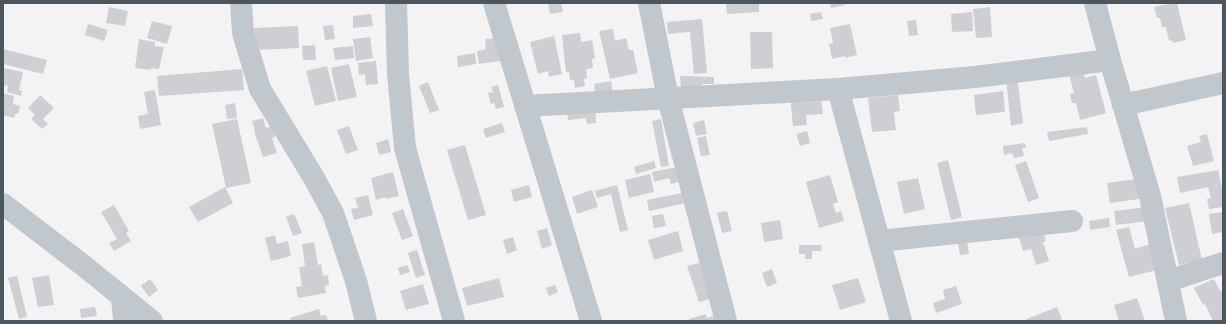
<svg xmlns="http://www.w3.org/2000/svg" width="1226" height="324" viewBox="0 0 1226 324" font-family="Mulish,sans-serif">
<style>
.building{fill:#cdcfd4}
.lines{fill:none;stroke-linecap:round;stroke-linejoin:round}
.minor{stroke:#c0c7cd;stroke-width:22}
</style>
<rect width="100%" height="100%" fill="#f4f3f3"/>
<g class="building">
<path d="M548,3H561L563,12L550,14Z"/>
<path d="M726,3H759V12L727,14Z"/>
<path d="M830,3H845V5L831,8Z"/>
<path d="M1173,3H1177L1186,40L1173,43L1172,40L1169,41L1166,27H1162L1160,18H1157L1154,7Z"/>
<path d="M109,7L128,11L125,26L106,23Z"/>
<path d="M990,7L992,37L976,38L973,9Z"/>
<path d="M821,12L823,19L811,21L810,14Z"/>
<path d="M972,12L973,31L952,32L951,14Z"/>
<path d="M371,14L373,26L353,28V16Z"/>
<path d="M702,19L707,73L694,74L690,32L668,34L667,22Z"/>
<path d="M916,20L918,35L909,36L907,21Z"/>
<path d="M152,21L172,26L167,44L147,38Z"/>
<path d="M88,24L108,30L104,41L85,35Z"/>
<path d="M850,24L857,55L845,58V56L832,59L829,44L833,43L830,28Z"/>
<path d="M333,25L335,39L325,40L323,26Z"/>
<path d="M298,26L299,48L256,50L254,28Z"/>
<path d="M613,29L615,41L626,38L629,50H633L638,73L610,79L599,31Z"/>
<path d="M750,32H772L773,68L751,69Z"/>
<path d="M580,33L581,42L592,40L595,58L592,59L593,68L586,69L587,78L584,79L585,86L575,88L574,80H570L569,72H566L562,35Z"/>
<path d="M554,36L562,74L549,77L548,71L538,74L530,42Z"/>
<path d="M370,37L373,58L356,61L353,39Z"/>
<path d="M496,38L500,61L479,64L477,51L486,49L485,39Z"/>
<path d="M139,39L155,42V46L164,47L159,69L151,68V70L135,68Z"/>
<path d="M315,45L316,60H303L302,46Z"/>
<path d="M353,46L354,58L335,60L333,48Z"/>
<path d="M3,49L47,60L43,74L3,64Z"/>
<path d="M475,53L476,64L458,67L457,56Z"/>
<path d="M376,61L378,84L366,85L365,74L359,75L358,63Z"/>
<path d="M349,64L357,97L338,101L331,68Z"/>
<path d="M327,66L336,101L315,106L306,71Z"/>
<path d="M3,68L23,72L19,90L22,91L21,96L7,92L8,86L3,85Z"/>
<path d="M242,69L244,90L159,96L157,76Z"/>
<path d="M1083,70L1085,78L1096,75L1106,113L1080,120L1076,103H1072L1070,94L1074,93L1069,74Z"/>
<path d="M680,76L714,77V84H702V89H681Z"/>
<path d="M1017,76L1023,123L1011,126L1006,79Z"/>
<path d="M611,81L613,93L596,96L594,84Z"/>
<path d="M428,82L439,110L430,113L419,86Z"/>
<path d="M498,85L504,107L496,109L494,103L491,104L488,93L493,92L491,87Z"/>
<path d="M155,90L161,125L140,129L138,116L148,114L144,92Z"/>
<path d="M1003,91L1005,112L976,115L974,95Z"/>
<path d="M3,93L14,96L13,104L20,106L18,114L16,113L14,118L3,115Z"/>
<path d="M790,94L821,98L823,114L806,115L807,125L793,126Z"/>
<path d="M40,95L54,108L43,119L48,124L42,129L31,119L35,115L28,108Z"/>
<path d="M898,95L900,111L894,112L896,130L872,132L868,98Z"/>
<path d="M235,103L237,118L227,119L225,105Z"/>
<path d="M595,107L596,123L587,124L586,118L568,120L567,110Z"/>
<path d="M263,118L266,128L272,126L275,137L272,138L277,153L263,157L254,131H255L252,121Z"/>
<path d="M237,119L251,183L226,188L212,124Z"/>
<path d="M661,119L669,166L661,167L652,121Z"/>
<path d="M704,120L707,134L696,136L693,123Z"/>
<path d="M502,123L505,132L486,138L483,129Z"/>
<path d="M349,126L358,150L346,154L337,130Z"/>
<path d="M1087,127L1088,134L1049,141L1047,132Z"/>
<path d="M807,131L810,143L800,146L796,134Z"/>
<path d="M1207,134L1214,161L1193,166L1187,146L1201,142L1199,136Z"/>
<path d="M706,136L710,155L701,156L697,138Z"/>
<path d="M388,139L391,152L379,155L376,143Z"/>
<path d="M1025,143L1026,148H1022L1024,156L1014,158L1012,153L1004,155L1003,146Z"/>
<path d="M465,145L486,215L468,220L447,150Z"/>
<path d="M948,160L962,217L951,220L937,163Z"/>
<path d="M654,161L656,168L636,174L634,167Z"/>
<path d="M1026,161L1039,198L1028,202L1015,165Z"/>
<path d="M677,167L681,181L671,184L669,178L654,182L652,172Z"/>
<path d="M1218,170L1223,193V207L1209,209L1207,199L1211,198L1208,187L1180,193L1177,177Z"/>
<path d="M393,172L399,196L386,199L385,197L376,200L371,178Z"/>
<path d="M650,174L654,192L629,198L625,180Z"/>
<path d="M830,175L838,202L833,204L836,213L841,211L844,221L819,228L806,182Z"/>
<path d="M918,178L925,209L904,214L897,182Z"/>
<path d="M1136,179L1139,199L1110,203L1107,183Z"/>
<path d="M529,185L532,197L514,202L511,190Z"/>
<path d="M617,185L628,230L620,232L611,194L597,198L595,191Z"/>
<path d="M225,187L233,203L198,222L189,207Z"/>
<path d="M592,190L598,207L577,214L572,197Z"/>
<path d="M687,192L690,202L649,211L647,200Z"/>
<path d="M368,195L373,215L354,220L351,209L358,208L355,198Z"/>
<path d="M1189,203L1202,260L1179,265L1165,208Z"/>
<path d="M114,205L129,231L126,233L131,241L114,251L109,243L117,239L101,212Z"/>
<path d="M1146,207L1148,221L1116,225L1114,211Z"/>
<path d="M403,209L413,236L402,240L392,213Z"/>
<path d="M727,211L732,231L722,233L717,213Z"/>
<path d="M1223,212V232L1212,234L1209,214Z"/>
<path d="M294,214L302,233L293,236L286,217Z"/>
<path d="M663,214L666,226L654,228L652,216Z"/>
<path d="M1109,218L1110,227L1090,230L1089,221Z"/>
<path d="M780,220L783,239L764,242L761,223Z"/>
<path d="M1129,227L1135,249L1150,244L1157,270L1129,277L1116,230Z"/>
<path d="M547,228L552,245L542,249L537,231Z"/>
<path d="M1042,228L1046,241L1043,242L1049,261L1036,265L1031,249L1023,251L1018,235Z"/>
<path d="M678,231L683,251L654,260L648,240Z"/>
<path d="M275,235L277,244L288,241L291,256L271,261L265,238Z"/>
<path d="M513,237L517,250L507,254L503,240Z"/>
<path d="M967,241L969,254L960,255L958,243Z"/>
<path d="M314,242L318,265L321,264L323,276L328,275L329,285L325,286L326,293L298,298L296,287L302,286L299,267L305,266L302,244Z"/>
<path d="M799,245H821V251H812V259H805V254H799Z"/>
<path d="M417,250L425,275L416,278L408,253Z"/>
<path d="M699,263L717,297L699,302L687,266Z"/>
<path d="M407,265L410,272L400,275L398,268Z"/>
<path d="M772,269L777,283L767,287L762,273Z"/>
<path d="M49,275L54,305L38,307L32,278Z"/>
<path d="M17,276L27,317L19,319L8,278Z"/>
<path d="M499,278L504,297L467,306L462,288Z"/>
<path d="M858,278L866,302L840,310L832,285Z"/>
<path d="M150,279L158,290L149,297L141,286Z"/>
<path d="M1214,279L1220,291L1222,290L1223,292V321H1213L1205,304L1203,305L1194,288Z"/>
<path d="M423,284L429,304L406,310L400,291Z"/>
<path d="M555,285L558,292L549,296L546,288Z"/>
<path d="M956,286L962,304L936,313L933,303L945,299L943,290Z"/>
<path d="M1137,298L1145,321H1119L1114,305Z"/>
<path d="M95,307L97,316L81,318L80,309Z"/>
<path d="M1057,307L1062,319L1058,321H1022Z"/>
<path d="M319,309L321,316L326,315L328,321H291L290,318Z"/>
<path d="M706,314L707,318L717,315L719,321H689V319Z"/>
</g>
<g class="lines">
<g class="minor">
<path d="M241,3L243,33L260,89L314,178L333,213L356,281L366,321"/>
<path d="M396,3L398,74L405,148L454,321"/>
<path d="M494,3L591,321"/>
<path d="M649,3L668,98L726,321"/>
<path d="M1095,3L1110,60L1150,196L1176,321"/>
<path d="M838,89L901,321"/>
<path d="M1123,105L1223,83"/>
<path d="M525,106L838,89L975,77L1110,60"/>
<path d="M3,204L84,266L152,321"/>
<path d="M879,241L1072,221"/>
<path d="M1168,281L1223,263"/>
<path d="M122,297L124,321"/>
</g>
</g>
<rect width="1226" height="324" fill="none" stroke="#4c565e" stroke-width="8"/>
</svg>
